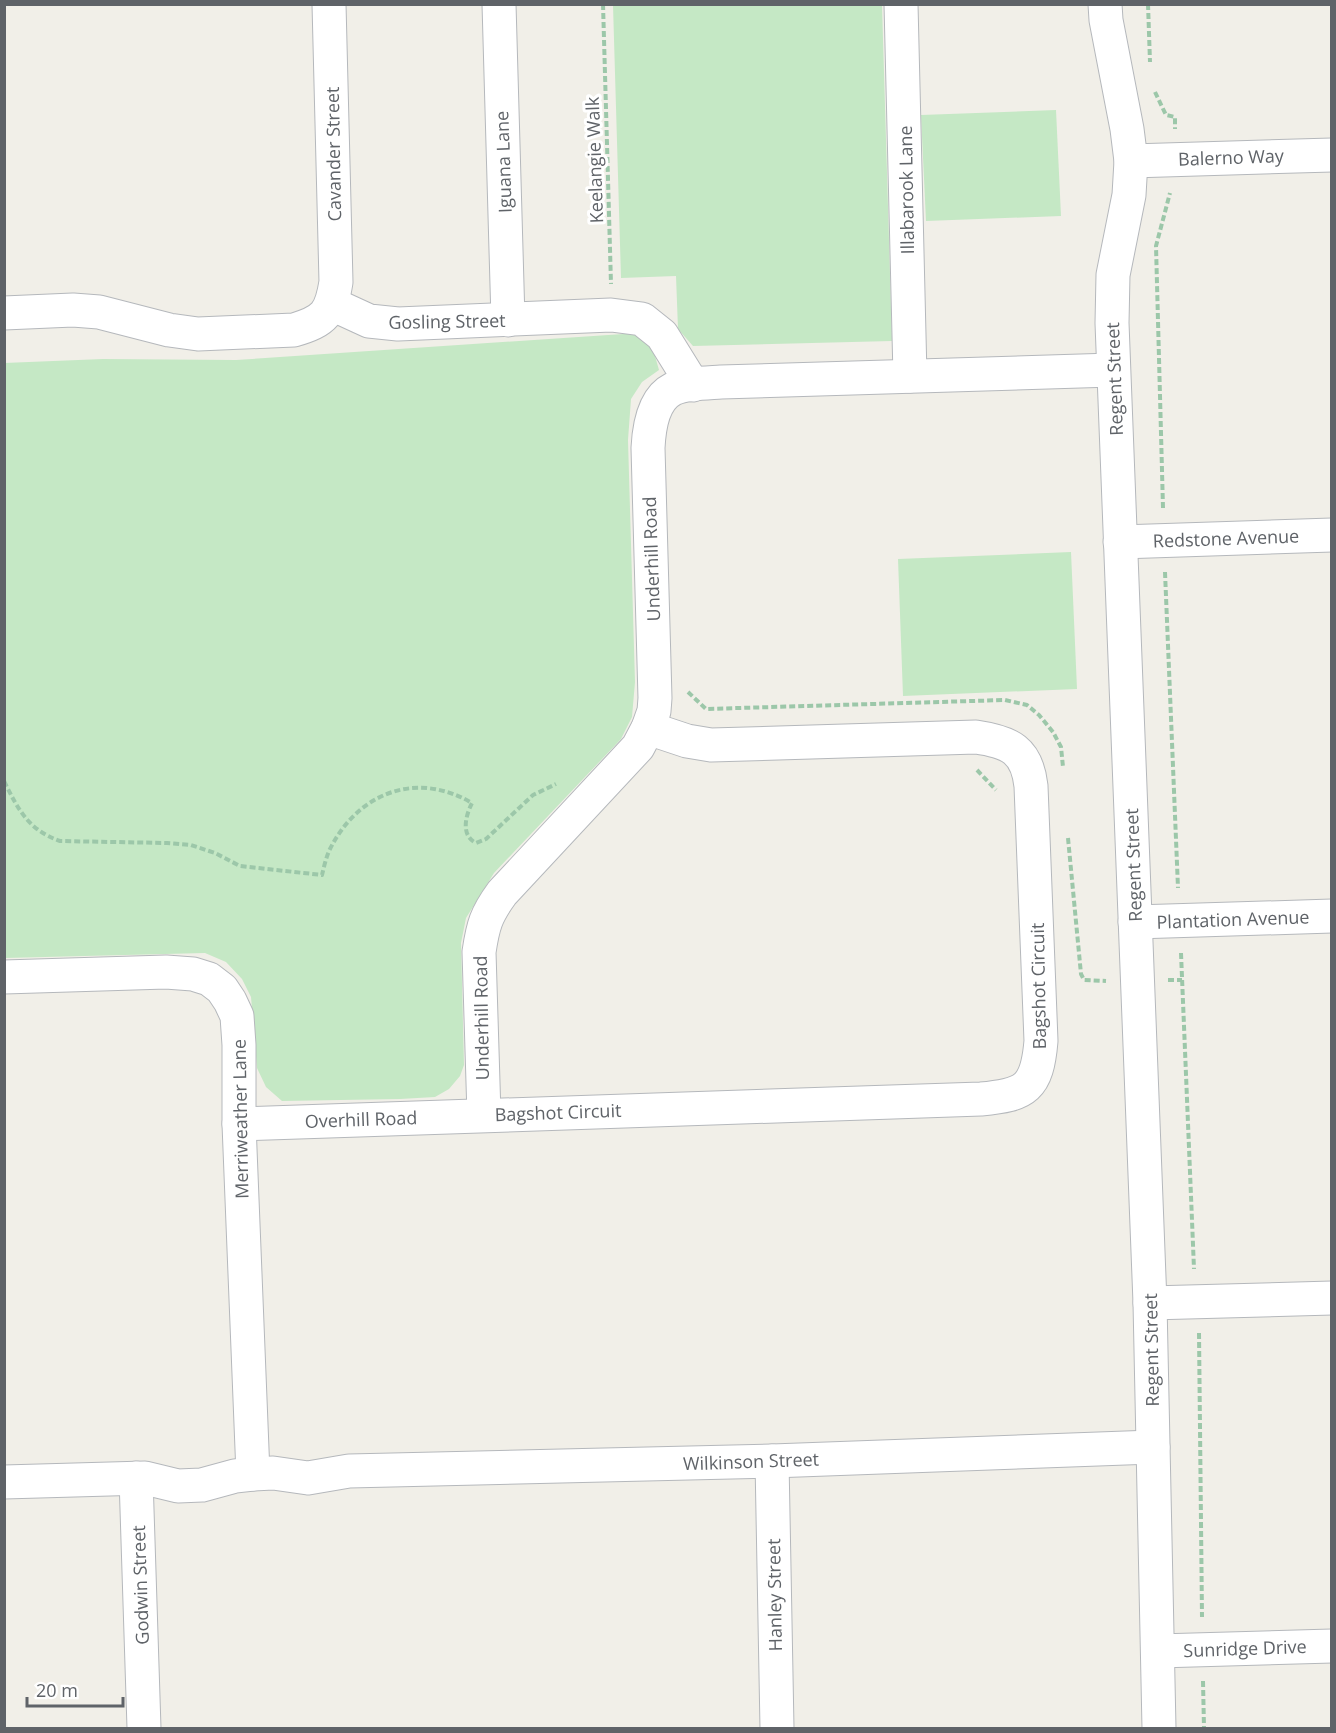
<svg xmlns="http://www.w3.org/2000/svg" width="1336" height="1733" viewBox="0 0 1336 1733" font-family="'Open Sans',sans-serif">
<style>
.green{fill:#c5e8c5}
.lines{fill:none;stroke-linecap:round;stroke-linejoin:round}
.minor-casing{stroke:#b5b8bc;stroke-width:35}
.path{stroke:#9cc7a9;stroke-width:4;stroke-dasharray:6 3;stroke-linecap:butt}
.minor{stroke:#fff;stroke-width:33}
.labels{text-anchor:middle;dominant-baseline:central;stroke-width:6;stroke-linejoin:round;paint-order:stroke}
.street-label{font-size:18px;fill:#5f6368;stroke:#fff}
</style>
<rect width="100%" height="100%" fill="#f1efe8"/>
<g class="green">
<path d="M613,5H882L892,341L693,346L678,329L676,276L621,278Z"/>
<path d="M1056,110L1061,216L926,221L921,115Z"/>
<path d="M638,333L653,349L659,370L642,382L631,399L628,440L635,682L632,717L621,739L494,873L466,918L461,943L464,1065L460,1076L449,1089L435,1097L400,1099L282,1101L266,1087L257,1068L251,997L242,979L226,962L205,953L5,958L4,363L103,359L236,360Z"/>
<path d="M1071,552L1077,689L903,696L898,559Z"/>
</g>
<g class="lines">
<defs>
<g id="minor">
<path d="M499,4L508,320"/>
<path d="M901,4L910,376"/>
<path d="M1105,4L1106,20L1127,129L1131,161L1129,195L1113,275L1112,323L1150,1303L1159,1728"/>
<path d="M1131,161L1332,155"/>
<path d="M332,304L369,321L398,324L611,315L642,319L662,335L693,385"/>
<path d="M4,313L73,310L99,312L169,330L198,334L294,330C325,321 331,313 336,282L329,4"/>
<path d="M1120,542L1332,535"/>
<path d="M1135,922L1332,916"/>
<path d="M4,977L166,972L193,974L209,979L222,989L230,1001L237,1016L239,1045V1124L253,1474"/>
<path d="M484,1115L479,952C483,925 486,915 502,893L638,747L648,728L654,711L655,698L648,448C649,428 653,399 673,389C686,383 706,383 721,382L1113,370"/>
<path d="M239,1124L981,1099C1026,1095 1037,1088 1041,1041L1031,786C1027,750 1010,742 976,737L711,745L687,741L648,728"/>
<path d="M1150,1303L1332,1298"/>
<path d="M772,1461L777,1728"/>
<path d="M136,1478L144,1728"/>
<path d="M4,1482L145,1478L178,1486L202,1485L235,1476L253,1474L273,1473L308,1478L349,1471L772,1461L1153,1447"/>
<path d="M1158,1651L1332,1646"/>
</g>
</defs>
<use href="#minor" class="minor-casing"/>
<g class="path">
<path d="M603,4L611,284"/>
<path d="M1148,4L1150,62"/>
<path d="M1155,92L1166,115L1175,117V129"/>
<path d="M1163,508L1156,246L1170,193"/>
<path d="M1165,572L1178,888"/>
<path d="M688,692L706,709L1005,700L1027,705L1039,715L1053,732L1061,747L1063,767"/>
<path d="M977,770L996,790"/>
<path d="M4,781C18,809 28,830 60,841L167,843L191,845L215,853L240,866L322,875C324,867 326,857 330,849C358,793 416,770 472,803C466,815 460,835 476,843L486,839L533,795L556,784"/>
<path d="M1068,838L1081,974L1084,980L1106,981"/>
<path d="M1181,953L1194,1269"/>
<path d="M1168,980H1182"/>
<path d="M1199,1333L1202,1617"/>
<path d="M1203,1681L1204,1728"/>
</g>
<use href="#minor" class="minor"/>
</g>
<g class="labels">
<g class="street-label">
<text transform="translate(333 154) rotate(-91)">Cavander Street</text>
<text transform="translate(1231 157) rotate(-2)">Balerno Way</text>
<text transform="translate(594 160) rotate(-92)">Keelangie Walk</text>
<text transform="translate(503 162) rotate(-92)">Iguana Lane</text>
<text transform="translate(906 190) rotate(-91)">Illabarook Lane</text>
<text transform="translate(447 321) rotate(-1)">Gosling Street</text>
<text transform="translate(1114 379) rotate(-92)">Regent Street</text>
<text transform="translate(1226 538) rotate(-2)">Redstone Avenue</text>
<text transform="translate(651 559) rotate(-92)">Underhill Road</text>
<text transform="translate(1133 865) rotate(-92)">Regent Street</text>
<text transform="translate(1233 919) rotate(-2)">Plantation Avenue</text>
<text transform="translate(1038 986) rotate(-91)">Bagshot Circuit</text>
<text transform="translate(481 1018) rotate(-91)">Underhill Road</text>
<text transform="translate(558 1112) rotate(-2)">Bagshot Circuit</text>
<text transform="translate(240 1119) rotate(-91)">Merriweather Lane</text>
<text transform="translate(361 1119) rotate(-2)">Overhill Road</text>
<text transform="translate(1151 1350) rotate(-91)">Regent Street</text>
<text transform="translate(751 1461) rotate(-2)">Wilkinson Street</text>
<text transform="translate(140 1585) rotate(-92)">Godwin Street</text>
<text transform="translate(774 1595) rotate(-91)">Hanley Street</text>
<text transform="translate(1245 1648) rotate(-2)">Sunridge Drive</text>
</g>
</g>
<rect width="1336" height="1733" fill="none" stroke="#5f6368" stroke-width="12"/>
<path d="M27 1697v9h96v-9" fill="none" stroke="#5f6368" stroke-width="3"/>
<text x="36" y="1697" font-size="18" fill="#5f6368" stroke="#ffffff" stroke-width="4.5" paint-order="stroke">20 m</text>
</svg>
